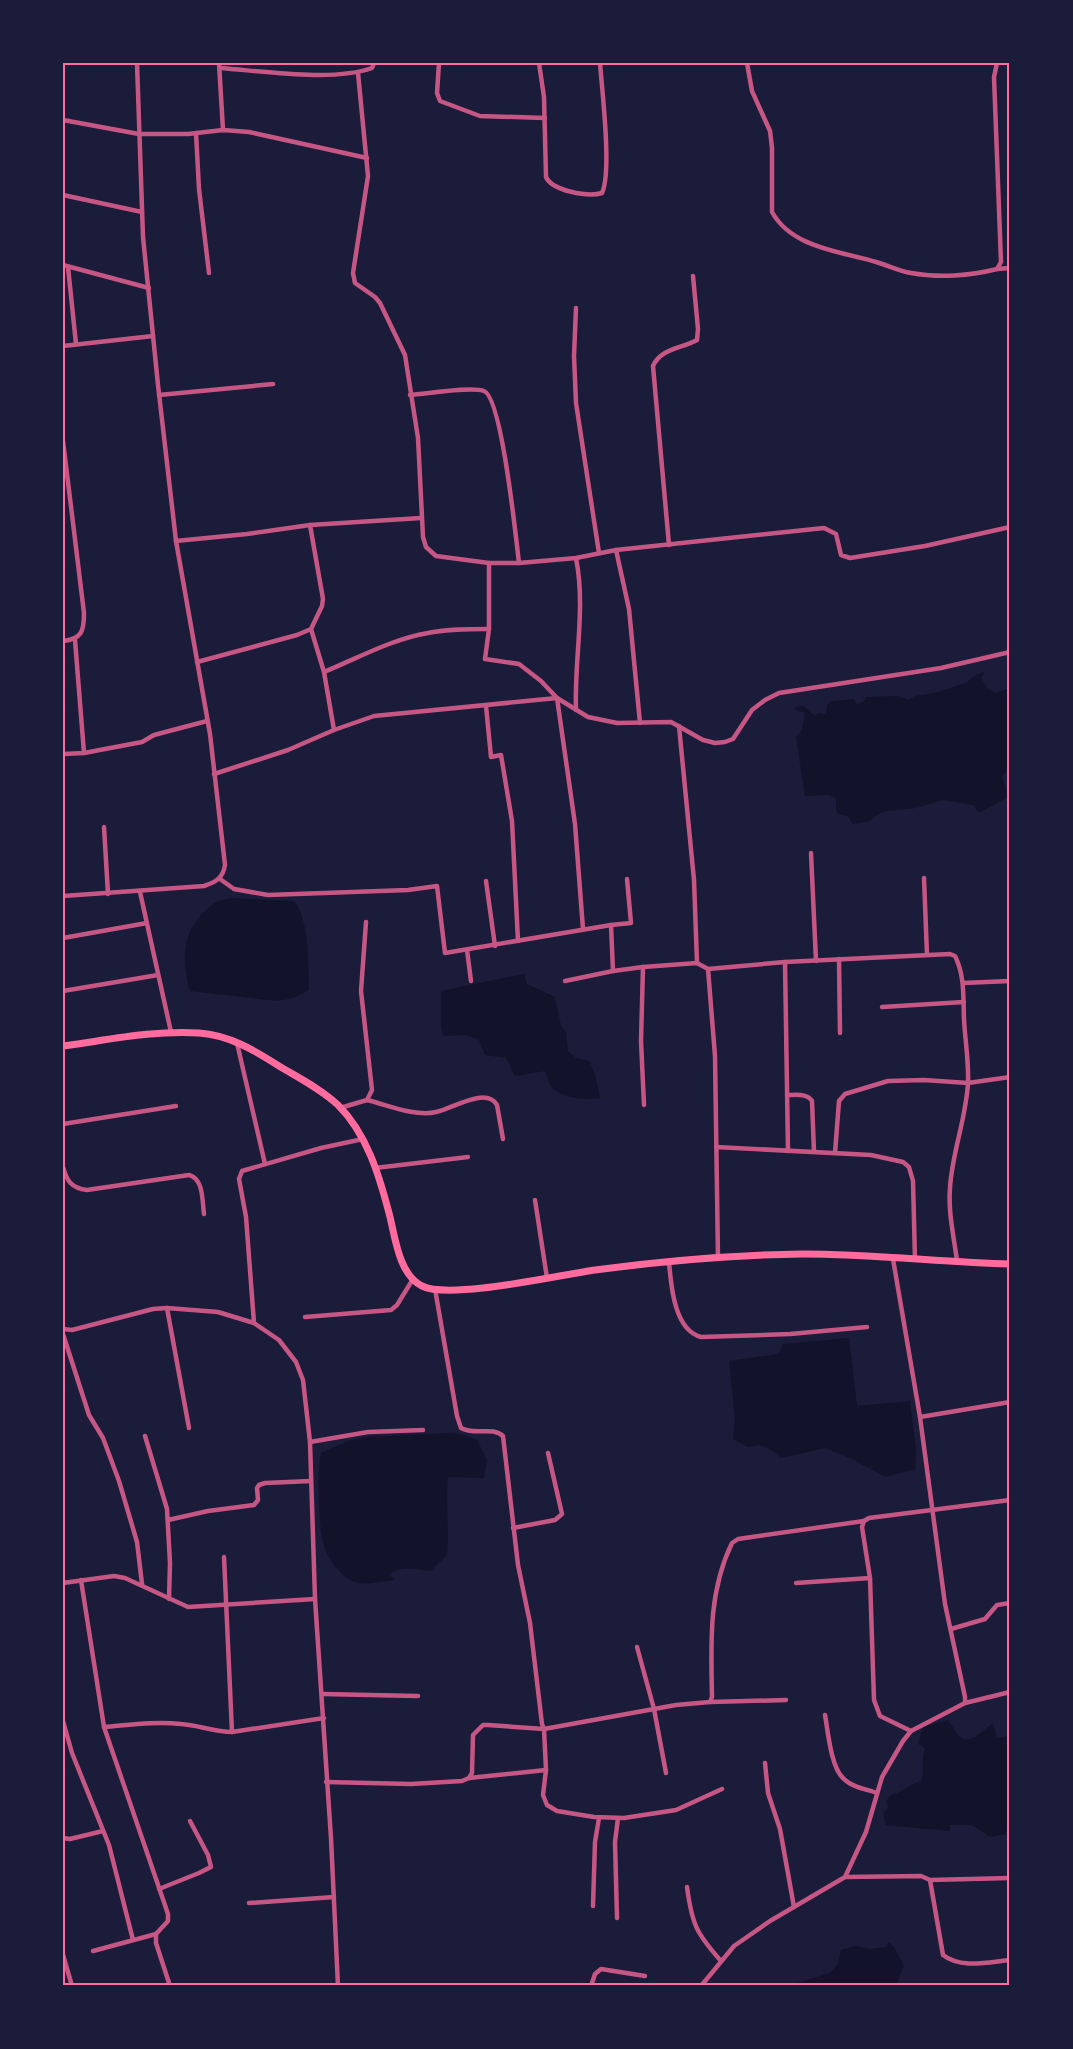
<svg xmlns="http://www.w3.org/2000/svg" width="1073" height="2049" viewBox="0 0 1073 2049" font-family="'PT Sans Narrow',sans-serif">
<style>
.water{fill:#12122b}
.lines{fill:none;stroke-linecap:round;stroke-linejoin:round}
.minor{stroke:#c65784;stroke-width:4.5}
.secondary{stroke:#ff6b9d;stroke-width:7}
.neatline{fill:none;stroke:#ff6b9d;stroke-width:2}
</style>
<rect width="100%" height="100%" fill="#1b1b3a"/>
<g class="water">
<path d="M985,672L981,678L988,689L995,693L1010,688V768L1002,776L1008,797L979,813L973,805L943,800L916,808L886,811L875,816L870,821L852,824L848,816L838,814L836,809V798L829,795L805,796L796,737L802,730L805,713L796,710L795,707L803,706L815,716L818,713L826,714L827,705L832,701L854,699L857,705L865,700L866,697L898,696L909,700L915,696L935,693L966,683L977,674Z"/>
<path d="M232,898L294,901C310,921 308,965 309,990L294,998L277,1001L190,991C182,963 181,934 204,912C215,902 217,900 232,898Z"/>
<path d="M524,974L527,984L555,997L561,1026L566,1032L568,1051L576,1058L589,1061L595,1074L600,1098C585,1100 564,1099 553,1088C549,1084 547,1076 545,1071L515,1076L506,1058L485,1055L479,1040L466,1035L444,1036L441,1028V991Z"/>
<path d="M849,1338L857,1406L910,1401L916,1450L915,1469L886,1477L850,1458L825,1448L781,1458L770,1449L759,1445L748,1447L733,1439L735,1418L729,1361L779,1354L783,1344Z"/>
<path d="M447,1433L461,1434L477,1440L487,1460L484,1478L448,1477C445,1504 450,1529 447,1555L431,1571C417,1569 401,1566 389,1574L395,1580C384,1581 369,1585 358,1583C343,1580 328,1559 324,1546C318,1527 317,1472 321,1453L348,1441L366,1437Z"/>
<path d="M948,1720L958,1735L966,1740L975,1737L993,1723L997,1738L1010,1736V1813L1006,1834L990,1837L972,1825H950V1831L886,1825L883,1813L888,1807L886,1801C895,1790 894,1796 903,1790C911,1786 914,1783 922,1780C924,1768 921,1761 925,1748L918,1744L923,1727Z"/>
<path d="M889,1942L894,1947L904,1966L897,1983L894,1986H795L794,1984L830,1973L838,1964L841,1950L855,1946L871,1949L886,1947Z"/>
</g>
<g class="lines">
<g class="minor">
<path d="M219,63L223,130"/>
<path d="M439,63L437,93L440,101L480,116L545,118"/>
<path d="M539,63L544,97L546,177C552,191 588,197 602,193C612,172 602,90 600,63"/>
<path d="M747,63L752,91L770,131L772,148V212C792,248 840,251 876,262C887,265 899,271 911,273C938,278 970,276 997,269L1001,262L994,77L997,63"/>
<path d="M220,68C262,71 334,82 372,68L374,63"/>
<path d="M358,73L368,176L353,273L355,283L375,297L380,303L405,355L418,438L423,537L426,547L436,556L489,563H519L576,558L616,550L824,528L836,534L841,555L850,558L925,546L1010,527"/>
<path d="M63,120L139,134H188L223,130L249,132L367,158"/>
<path d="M196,133L199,189L209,273"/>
<path d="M63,195L142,212"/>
<path d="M63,265L149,288"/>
<path d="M68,267L76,344"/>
<path d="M997,269L1010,268"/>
<path d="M576,308L574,356L576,403L599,553"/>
<path d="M63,346L153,336"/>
<path d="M159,395L273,384"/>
<path d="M410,395C426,394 472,386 484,391C502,398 516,539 519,563"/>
<path d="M63,441L84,613C84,631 82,639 63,641"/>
<path d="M176,541L247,534L310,525L421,518"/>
<path d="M669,545L653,366C661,348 681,349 697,340L698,329L693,276"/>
<path d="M616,550L629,609L640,723"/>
<path d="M489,563V629L485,659L519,664L541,681L557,698L588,717L617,723L671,722L703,740L715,743L725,742L733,739L752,710L765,700L779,693L941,668L1010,652"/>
<path d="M311,629L324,672L334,730"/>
<path d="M75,640L84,753"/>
<path d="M197,662L297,635L311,629L322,606L323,599L310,525"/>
<path d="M324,672C358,658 392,639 428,633C448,629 468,629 489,629"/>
<path d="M486,706L491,757L501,755L512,821L518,941"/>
<path d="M576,710C574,660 586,608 576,558"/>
<path d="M679,726L694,880L697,963"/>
<path d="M63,754L84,753L142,742L154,735L207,721"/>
<path d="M214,774L288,750L334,730L374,716L557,698L575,824L583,929"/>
<path d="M104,827L108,894"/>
<path d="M811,853L816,961"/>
<path d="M924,878L927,955"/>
<path d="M220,879L234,889L268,895L408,890L437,886L445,953L611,925L613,971L643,967L697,963L708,969L785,962L950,954L955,956C965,976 963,997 964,1019C965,1040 969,1062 968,1083C966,1119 952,1153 950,1188C948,1213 954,1237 957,1261"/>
<path d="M486,881L495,946"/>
<path d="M140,892L171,1032"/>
<path d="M63,896L204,886C216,882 223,878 225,865L210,734L176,541L158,385L143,237L137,63"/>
<path d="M611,925L631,923L627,879"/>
<path d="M63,938L147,923"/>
<path d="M467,950L471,981"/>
<path d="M839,959L840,1033"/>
<path d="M785,962L788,1151"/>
<path d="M643,967L641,1041L644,1105"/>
<path d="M708,969L715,1056L718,1259"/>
<path d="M565,981L613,971"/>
<path d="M963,983L1010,981"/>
<path d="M63,991L158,975"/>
<path d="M882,1007L964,1002"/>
<path d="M237,1043L265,1164"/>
<path d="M787,1095C796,1095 807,1093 812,1101L814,1152"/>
<path d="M367,1100C388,1105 415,1117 436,1112C452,1109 486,1086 497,1105L503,1139"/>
<path d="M340,1108L367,1100L372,1090L361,991L366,922"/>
<path d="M63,1124L176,1106"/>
<path d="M716,1147L871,1155L903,1162L909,1167L913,1181L915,1260"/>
<path d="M835,1153L839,1101L845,1094L888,1081L924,1080L968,1083L1010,1077"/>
<path d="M63,1167C67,1181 71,1188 87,1190L189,1175C204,1179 202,1201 204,1214"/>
<path d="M375,1168L468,1157"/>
<path d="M535,1200L547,1278"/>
<path d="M669,1262C671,1285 674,1330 701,1337L790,1334L867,1327"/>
<path d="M435,1289L457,1416L461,1428C475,1436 492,1426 503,1436L518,1565L530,1623L542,1724L544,1729L676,1705L710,1702L712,1697C711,1645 708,1592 732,1543L738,1539L864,1521"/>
<path d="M167,1308L189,1428"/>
<path d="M305,1317L391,1310L397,1305L413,1279"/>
<path d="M254,1323L246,1217L239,1179L242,1171L321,1148L363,1139"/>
<path d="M63,1329L72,1330L153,1309L167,1308L218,1312L254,1323L279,1340L296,1362L303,1380L310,1442L315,1599L331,1838L338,1986"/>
<path d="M63,1334L89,1415L103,1438L119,1481L137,1542L142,1584"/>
<path d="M920,1417L1010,1402"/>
<path d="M145,1436L167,1509L170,1563L169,1599"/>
<path d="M310,1442L368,1432L423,1430"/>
<path d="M168,1520L208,1511L254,1505L258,1500L257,1488L259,1485L265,1483L311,1481"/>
<path d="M513,1528L555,1520L562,1514L548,1453"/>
<path d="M224,1557L232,1732"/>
<path d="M81,1580L104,1727L168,1914V1921L156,1934V1943L170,1986"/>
<path d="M63,1583L114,1576L125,1578L188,1607L315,1599"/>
<path d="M796,1583L870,1578"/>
<path d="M951,1629L985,1619L997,1605L1010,1603"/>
<path d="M637,1647L654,1709L666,1773"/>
<path d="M322,1694L418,1696"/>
<path d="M710,1702L786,1700"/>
<path d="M965,1703L1010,1692"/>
<path d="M825,1715C828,1732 831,1767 843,1778C851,1787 866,1789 877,1793"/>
<path d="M63,1721L72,1753L109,1845L133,1940"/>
<path d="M104,1727C129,1725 155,1721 181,1724C198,1725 215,1732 232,1732L324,1718"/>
<path d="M911,1731L880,1716L874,1700L870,1578L862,1527L864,1521L869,1518L1010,1500"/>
<path d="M765,1763L768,1793L780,1829L794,1907"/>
<path d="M469,1778L546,1770"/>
<path d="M326,1782L411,1784L462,1781L469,1778L472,1773L473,1735L483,1725H488L544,1729L546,1770L543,1795L547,1805L557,1811L594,1817L624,1818L676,1810L722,1789"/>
<path d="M63,1838L70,1839L103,1831"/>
<path d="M845,1877L921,1876L930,1880L943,1955C961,1969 988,1962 1010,1960"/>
<path d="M930,1880L1010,1878"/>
<path d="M687,1887C692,1924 696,1933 721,1961"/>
<path d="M159,1889L199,1873L211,1867L208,1855L190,1821"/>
<path d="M249,1903L334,1897"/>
<path d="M593,1906L595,1842L599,1818"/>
<path d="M617,1918L615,1842L618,1818"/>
<path d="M93,1951L156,1934"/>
<path d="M63,1955L72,1986"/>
<path d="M591,1986L595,1974L601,1969L645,1976"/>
<path d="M701,1986L734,1946L770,1921L845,1877L866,1832L882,1777L903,1741L911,1731L965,1703V1697L945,1604L920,1417L893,1259"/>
</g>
<path class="secondary" d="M63,1046C108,1040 154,1030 199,1033C229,1035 254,1050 279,1066C299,1078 321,1089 338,1105C367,1134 379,1175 389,1213C395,1235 398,1274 422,1286C450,1300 559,1275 595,1270C663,1261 733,1255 802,1254C871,1254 941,1262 1010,1264"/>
</g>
<rect width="1073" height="2049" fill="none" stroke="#1b1b3a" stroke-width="129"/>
<rect x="64" y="64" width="944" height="1920" class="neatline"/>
</svg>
